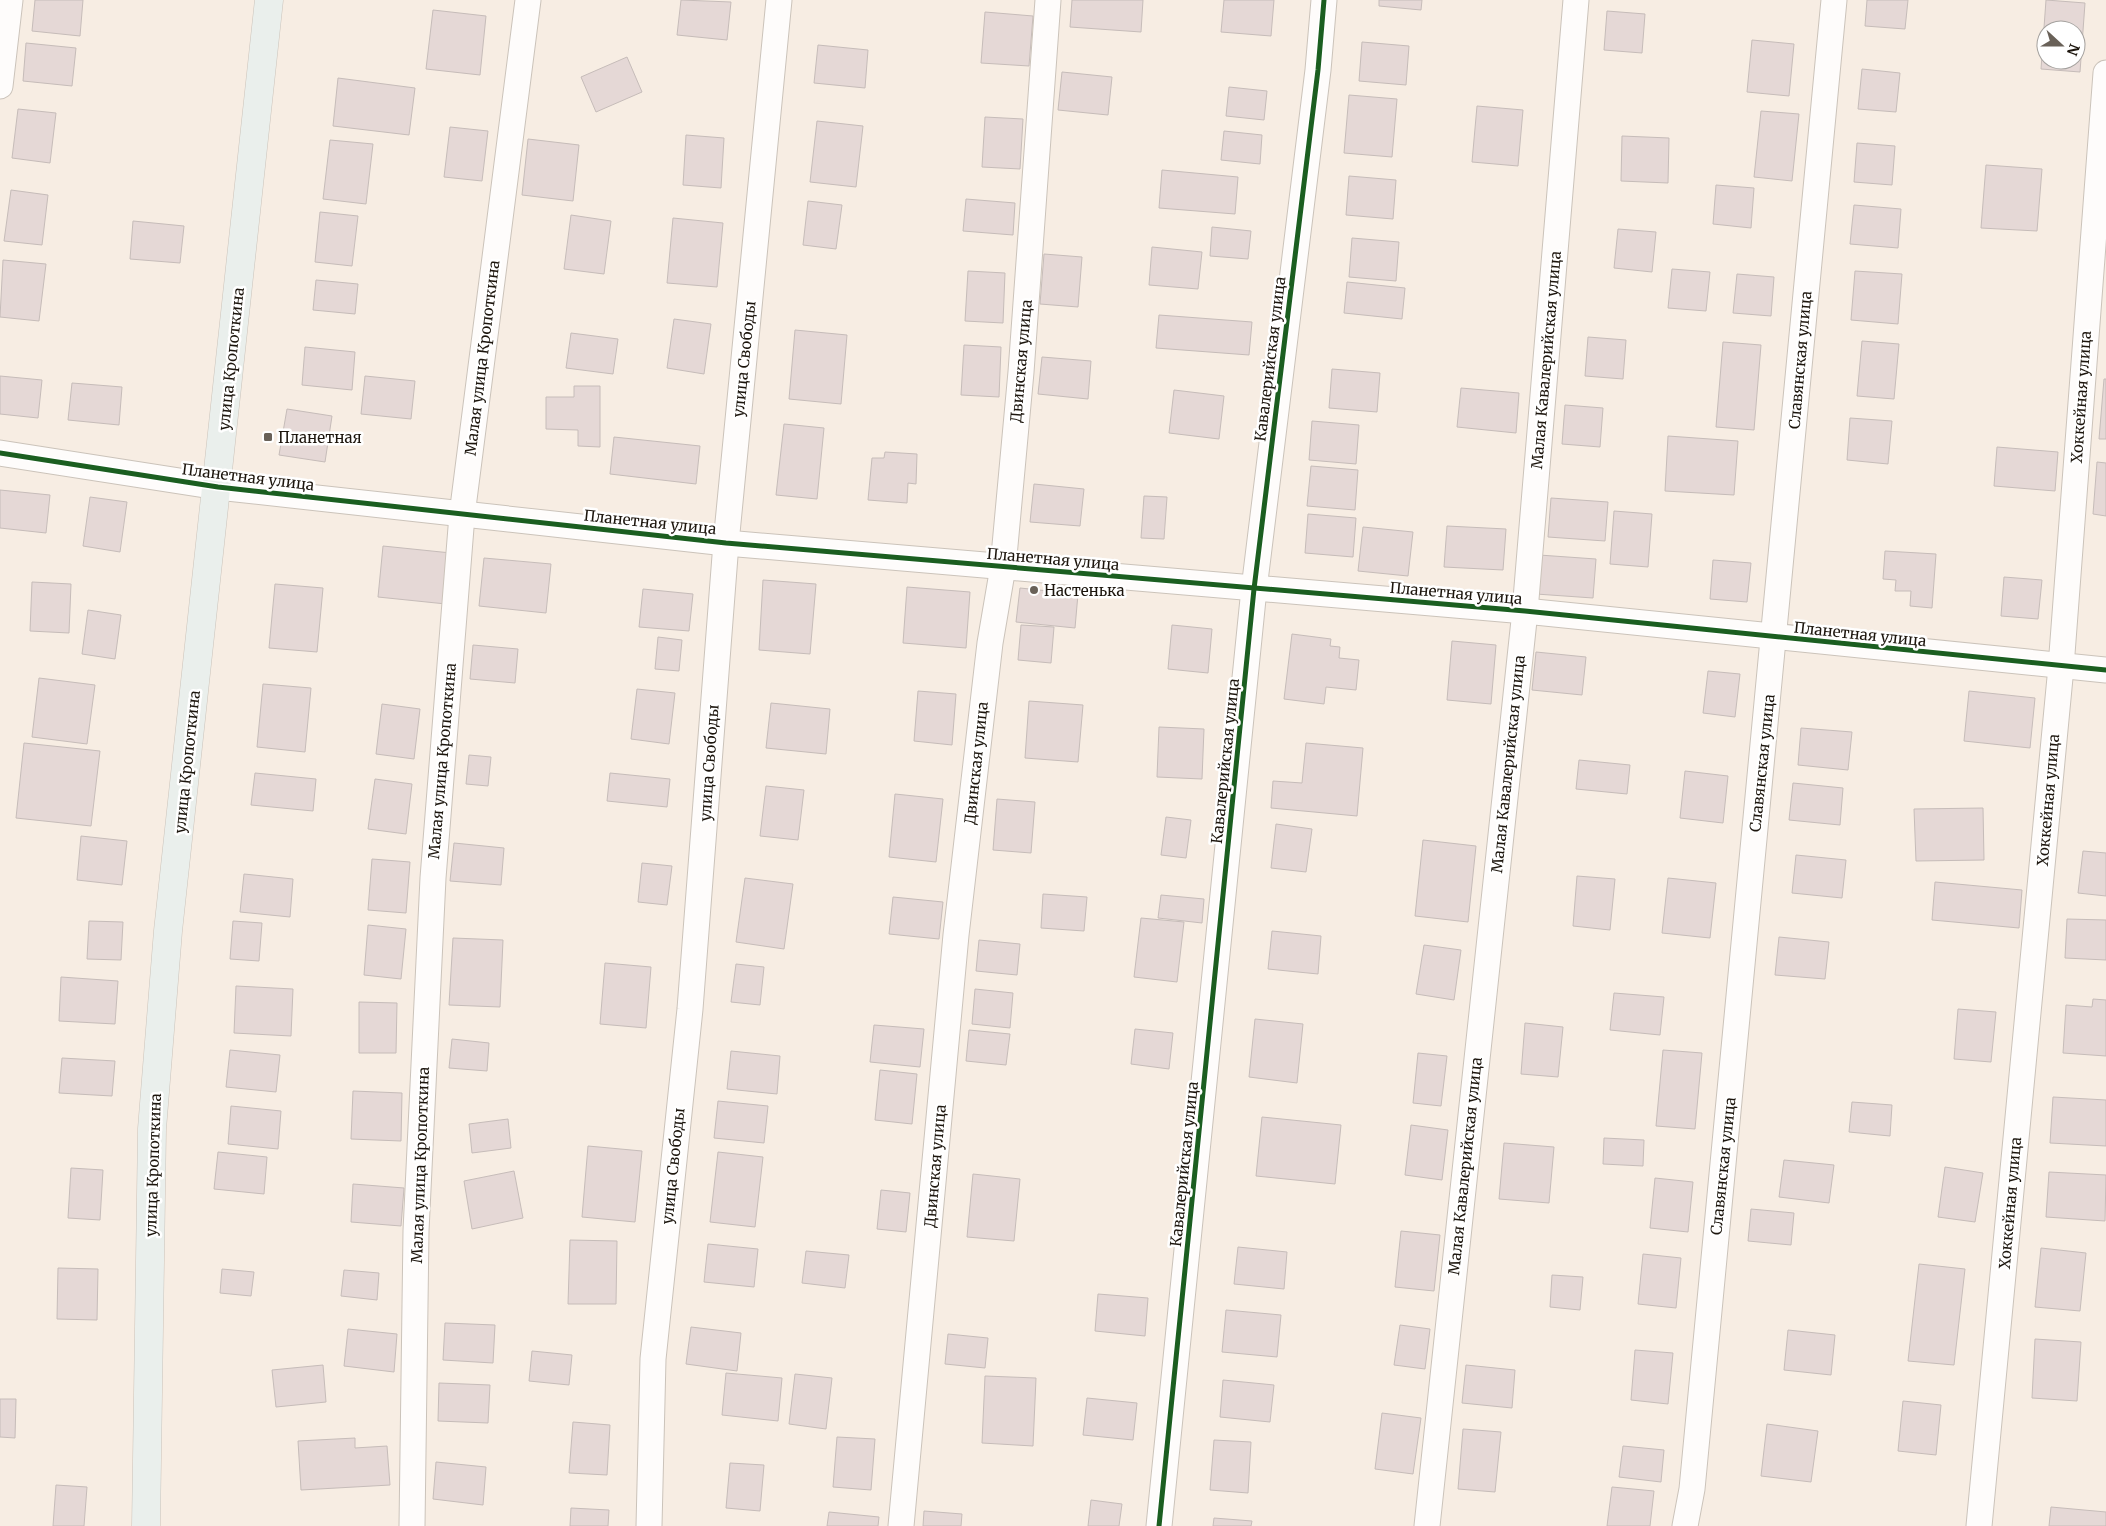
<svg xmlns="http://www.w3.org/2000/svg" width="2106" height="1526" viewBox="0 0 2106 1526" font-family="Merriweather,serif">
<style>
.building{fill:#e5d8d6;stroke:#c6bcb9;fill-rule:evenodd}
.lines{fill:none;stroke-linecap:round;stroke-linejoin:round}
.minor-casing{stroke:#cbc3ba;stroke-width:27}
.secondary-casing{stroke:#cbc3ba;stroke-width:29}
.minor{stroke:#fefcfb;stroke-width:25}
.secondary{stroke:#eaefec;stroke-width:28}
.cycleway-casing{stroke:#fff;stroke-width:8}
.cycleway{stroke:#1b5e20;stroke-width:5}
.poi-dot{fill:#696158;stroke:#fff;stroke-width:2}
.labels{text-anchor:middle;dominant-baseline:central;stroke-width:5;stroke-linejoin:round;paint-order:stroke}
.street-label{font-size:15px;fill:#1c150d;stroke:#fff}
.poi-label{font-size:15px;fill:#1c150d;stroke:#fff;text-anchor:start}
</style>
<rect width="100%" height="100%" fill="#f7ede3"/>
<g class="building">
<path d="M35,0H83L80,36L32,31Z"/>
<path d="M681,0L731,2L727,40L677,35Z"/>
<path d="M1072,0H1143L1141,32L1070,27Z"/>
<path d="M1224,0H1274L1271,36L1221,32Z"/>
<path d="M1379,0H1422L1421,10L1379,6Z"/>
<path d="M1867,0H1908L1905,29L1865,26Z"/>
<path d="M2046,0L2085,3L2080,72L2041,69ZM2046,30H2076V60H2046Z"/>
<path d="M433,10L486,16L480,75L426,69Z"/>
<path d="M1607,11L1645,14L1642,53L1604,50Z"/>
<path d="M985,12L1033,16L1029,66L981,63Z"/>
<path d="M1752,40L1794,44L1789,96L1747,92Z"/>
<path d="M1362,42L1409,46L1406,85L1359,81Z"/>
<path d="M26,43L76,48L72,86L23,81Z"/>
<path d="M818,45L868,50L865,88L814,83Z"/>
<path d="M627,57L642,92L596,112L581,77Z"/>
<path d="M1862,69L1900,73L1896,112L1858,109Z"/>
<path d="M1062,72L1112,77L1108,115L1058,110Z"/>
<path d="M338,78L415,88L409,135L333,126Z"/>
<path d="M1229,87L1267,91L1264,120L1226,116Z"/>
<path d="M1349,95L1397,99L1392,157L1344,153Z"/>
<path d="M1477,106L1523,110L1518,166L1472,162Z"/>
<path d="M18,109L56,113L50,163L12,158Z"/>
<path d="M1761,111L1799,114L1792,181L1754,177Z"/>
<path d="M985,117L1023,119L1020,169L982,167Z"/>
<path d="M817,121L863,126L856,187L810,182Z"/>
<path d="M450,127L488,131L482,181L444,177Z"/>
<path d="M1224,131L1262,135L1260,164L1221,160Z"/>
<path d="M686,135L724,138L721,188L683,185Z"/>
<path d="M1622,136L1669,138L1668,183L1621,181Z"/>
<path d="M528,139L579,145L573,201L522,195Z"/>
<path d="M330,140L373,144L366,204L323,199Z"/>
<path d="M1857,143L1895,146L1892,185L1854,182Z"/>
<path d="M1986,165L2042,169L2037,231L1981,228Z"/>
<path d="M1162,170L1238,177L1235,214L1159,208Z"/>
<path d="M1349,176L1396,180L1393,219L1346,215Z"/>
<path d="M1716,185L1754,188L1751,228L1713,224Z"/>
<path d="M11,190L48,195L42,245L4,241Z"/>
<path d="M966,199L1015,203L1013,235L963,231Z"/>
<path d="M808,201L842,205L836,249L803,245Z"/>
<path d="M1854,205L1901,209L1898,248L1850,244Z"/>
<path d="M320,212L358,216L352,266L315,262Z"/>
<path d="M571,215L611,221L604,274L564,269Z"/>
<path d="M673,218L723,223L717,287L667,283Z"/>
<path d="M133,221L184,226L180,263L130,259Z"/>
<path d="M1212,227L1251,231L1248,259L1210,256Z"/>
<path d="M1618,229L1656,232L1652,272L1614,268Z"/>
<path d="M1352,238L1399,242L1396,281L1349,277Z"/>
<path d="M1152,247L1202,252L1198,289L1149,285Z"/>
<path d="M1044,254L1082,257L1078,307L1040,304Z"/>
<path d="M3,260L46,264L39,321L0,317Z"/>
<path d="M1672,269L1710,272L1706,311L1668,308Z"/>
<path d="M968,271L1005,273L1003,323L965,321Z"/>
<path d="M1855,271L1902,274L1898,324L1851,320Z"/>
<path d="M1737,274L1774,277L1771,316L1733,313Z"/>
<path d="M316,280L358,284L355,314L313,310Z"/>
<path d="M1347,282L1405,288L1402,319L1344,313Z"/>
<path d="M1159,315L1252,322L1249,355L1156,348Z"/>
<path d="M674,319L711,324L704,374L667,368Z"/>
<path d="M795,330L847,335L841,404L789,399Z"/>
<path d="M571,333L618,339L613,374L566,368Z"/>
<path d="M1588,337L1626,340L1623,379L1585,376Z"/>
<path d="M1862,341L1899,344L1894,399L1857,396Z"/>
<path d="M1723,342L1761,345L1754,430L1716,427Z"/>
<path d="M964,345L1001,347L999,397L961,395Z"/>
<path d="M305,347L355,352L352,390L302,385Z"/>
<path d="M1042,357L1091,361L1088,399L1038,394Z"/>
<path d="M1332,369L1380,373L1377,412L1329,408Z"/>
<path d="M0,376L42,380L38,418L0,414Z"/>
<path d="M365,376L415,381L411,419L361,414Z"/>
<path d="M2104,379H2106V439H2099Z"/>
<path d="M72,383L122,387L119,425L68,420Z"/>
<path d="M574,386H600V447L578,446V430L546,429V397H574Z"/>
<path d="M1461,388L1519,393L1516,433L1457,427Z"/>
<path d="M1174,390L1224,396L1219,439L1169,433Z"/>
<path d="M1565,405L1603,408L1600,447L1562,444Z"/>
<path d="M287,409L332,416L325,462L279,455Z"/>
<path d="M1850,418L1892,421L1888,464L1847,460Z"/>
<path d="M1312,421L1359,425L1356,464L1309,460Z"/>
<path d="M784,424L824,428L817,499L776,495Z"/>
<path d="M1668,436L1738,441L1734,495L1665,491Z"/>
<path d="M614,437L700,446L696,484L610,474Z"/>
<path d="M1997,447L2058,452L2055,491L1994,486Z"/>
<path d="M885,452L917,454L916,484L908,483L907,503L868,500L872,458H884Z"/>
<path d="M2097,462L2106,463V516L2093,514Z"/>
<path d="M1311,466L1358,470L1355,510L1307,506Z"/>
<path d="M1034,484L1084,489L1080,526L1030,522Z"/>
<path d="M0,490L50,495L46,533L0,528Z"/>
<path d="M1144,496L1167,497L1164,539L1141,538Z"/>
<path d="M90,497L127,502L120,552L83,546Z"/>
<path d="M1551,498L1608,502L1605,541L1548,537Z"/>
<path d="M1614,511L1652,514L1648,567L1610,564Z"/>
<path d="M1308,514L1356,518L1353,557L1305,553Z"/>
<path d="M1447,526L1506,529L1503,570L1444,567Z"/>
<path d="M1363,527L1413,532L1408,576L1358,571Z"/>
<path d="M383,546L451,553L446,604L378,597Z"/>
<path d="M1885,551L1936,554L1932,608L1910,606L1911,591H1895L1896,580L1883,579Z"/>
<path d="M1539,555L1596,559L1593,598L1536,594Z"/>
<path d="M484,558L551,564L546,613L479,606Z"/>
<path d="M1713,560L1751,563L1747,602L1710,599Z"/>
<path d="M2004,577L2042,580L2038,619L2001,616Z"/>
<path d="M763,580L816,584L810,654L759,650Z"/>
<path d="M32,582L71,584L69,633L30,631Z"/>
<path d="M275,584L323,588L317,652L269,648Z"/>
<path d="M907,587L970,592L966,648L903,643Z"/>
<path d="M1020,588L1078,594L1075,628L1016,622Z"/>
<path d="M643,589L693,594L689,631L639,627Z"/>
<path d="M88,610L121,615L115,659L82,654Z"/>
<path d="M1021,625L1054,627L1051,663L1018,660Z"/>
<path d="M1172,625L1212,629L1208,673L1168,669Z"/>
<path d="M1292,634L1331,639L1330,646L1340,647L1339,658L1359,660L1356,690L1326,687L1324,704L1284,699Z"/>
<path d="M658,637L682,640L679,671L655,669Z"/>
<path d="M1452,641L1496,645L1491,704L1447,700Z"/>
<path d="M473,645L518,649L515,683L470,679Z"/>
<path d="M1536,652L1586,657L1582,695L1532,690Z"/>
<path d="M1708,671L1740,674L1735,717L1703,713Z"/>
<path d="M39,678L95,685L87,744L32,737Z"/>
<path d="M263,684L311,688L305,752L257,747Z"/>
<path d="M637,689L675,693L669,744L631,739Z"/>
<path d="M918,691L956,694L952,745L914,741Z"/>
<path d="M1969,691L2035,698L2030,748L1964,741Z"/>
<path d="M1029,701L1083,705L1078,762L1025,758Z"/>
<path d="M771,703L830,709L826,754L766,748Z"/>
<path d="M382,704L420,709L414,759L376,754Z"/>
<path d="M1159,727L1204,729L1202,779L1157,777Z"/>
<path d="M1801,728L1852,732L1848,770L1798,765Z"/>
<path d="M24,743L100,751L91,826L16,818Z"/>
<path d="M1306,743L1363,748L1357,816L1271,808L1273,781L1302,783Z"/>
<path d="M469,755L491,757L488,786L466,784Z"/>
<path d="M1579,760L1630,765L1627,794L1576,789Z"/>
<path d="M1685,771L1728,776L1723,823L1680,818Z"/>
<path d="M255,773L316,779L313,811L251,805Z"/>
<path d="M610,773L670,779L667,807L607,801Z"/>
<path d="M375,779L412,784L406,834L368,829Z"/>
<path d="M1793,783L1843,788L1840,825L1789,820Z"/>
<path d="M766,786L804,790L798,840L760,836Z"/>
<path d="M895,794L943,799L936,862L889,857Z"/>
<path d="M997,799L1035,802L1031,853L993,850Z"/>
<path d="M1983,808L1984,860L1916,861L1914,809Z"/>
<path d="M1166,817L1191,820L1186,858L1161,855Z"/>
<path d="M1276,824L1312,829L1306,872L1271,868Z"/>
<path d="M81,836L127,841L122,885L77,880Z"/>
<path d="M1423,840L1476,846L1468,922L1415,916Z"/>
<path d="M454,843L504,848L501,885L450,881Z"/>
<path d="M2083,851L2106,853V896L2078,893Z"/>
<path d="M1796,855L1846,860L1842,898L1792,893Z"/>
<path d="M372,859L410,862L406,913L368,910Z"/>
<path d="M642,863L672,866L667,905L638,902Z"/>
<path d="M244,874L293,879L290,917L240,912Z"/>
<path d="M1577,876L1615,879L1610,930L1573,926Z"/>
<path d="M745,878L793,884L784,949L736,942Z"/>
<path d="M1668,878L1716,883L1710,938L1662,933Z"/>
<path d="M1935,882L2022,890L2019,928L1932,920Z"/>
<path d="M1043,894L1087,897L1084,931L1041,928Z"/>
<path d="M1161,895L1204,899L1202,923L1158,918Z"/>
<path d="M893,897L943,902L939,939L889,934Z"/>
<path d="M1141,918L1184,922L1177,982L1134,977Z"/>
<path d="M2067,919L2106,920V960L2065,958Z"/>
<path d="M89,921L123,922L121,960L87,959Z"/>
<path d="M233,921L262,923L259,961L230,959Z"/>
<path d="M368,925L406,929L401,979L364,975Z"/>
<path d="M1272,931L1321,936L1318,974L1268,969Z"/>
<path d="M1779,937L1829,942L1825,979L1775,975Z"/>
<path d="M453,938L503,940L500,1007L449,1005Z"/>
<path d="M979,940L1020,944L1017,975L976,971Z"/>
<path d="M1424,945L1461,950L1454,1000L1416,994Z"/>
<path d="M605,963L651,967L646,1028L600,1024Z"/>
<path d="M736,964L764,967L760,1005L731,1002Z"/>
<path d="M61,977L118,981L115,1024L59,1021Z"/>
<path d="M236,986L293,989L291,1036L234,1033Z"/>
<path d="M975,989L1013,993L1010,1028L972,1024Z"/>
<path d="M1614,993L1664,997L1660,1035L1610,1030Z"/>
<path d="M2093,999L2106,1000V1056L2063,1053L2066,1005L2092,1007Z"/>
<path d="M359,1002L397,1003L396,1053H359Z"/>
<path d="M1958,1009L1996,1012L1991,1062L1954,1059Z"/>
<path d="M1255,1019L1303,1024L1297,1083L1249,1077Z"/>
<path d="M1525,1023L1563,1027L1558,1077L1521,1074Z"/>
<path d="M874,1025L924,1029L920,1067L870,1062Z"/>
<path d="M1135,1029L1173,1033L1169,1069L1131,1064Z"/>
<path d="M969,1030L1010,1034L1006,1065L966,1061Z"/>
<path d="M452,1039L489,1043L487,1071L449,1068Z"/>
<path d="M230,1050L280,1055L276,1092L226,1087Z"/>
<path d="M1663,1050L1702,1053L1695,1129L1656,1126Z"/>
<path d="M731,1051L780,1056L777,1094L727,1089Z"/>
<path d="M1418,1053L1447,1056L1441,1106L1413,1103Z"/>
<path d="M62,1058L115,1061L112,1096L59,1093Z"/>
<path d="M880,1070L917,1074L912,1124L875,1120Z"/>
<path d="M353,1091L402,1093L401,1141L351,1139Z"/>
<path d="M2053,1097L2106,1100V1146L2050,1143Z"/>
<path d="M718,1101L768,1106L764,1143L714,1138Z"/>
<path d="M1852,1102L1892,1105L1890,1136L1849,1132Z"/>
<path d="M231,1106L281,1111L278,1149L228,1144Z"/>
<path d="M1262,1117L1341,1125L1335,1184L1256,1176Z"/>
<path d="M508,1119L511,1148L472,1153L469,1124Z"/>
<path d="M1411,1125L1448,1130L1442,1180L1405,1175Z"/>
<path d="M1604,1138L1644,1140L1643,1166L1603,1164Z"/>
<path d="M1504,1143L1554,1147L1549,1203L1499,1199Z"/>
<path d="M588,1146L642,1151L635,1222L582,1217Z"/>
<path d="M218,1152L267,1157L264,1194L214,1189Z"/>
<path d="M718,1152L763,1157L755,1227L710,1222Z"/>
<path d="M1784,1160L1834,1165L1829,1203L1779,1197Z"/>
<path d="M1945,1167L1983,1173L1975,1222L1938,1217Z"/>
<path d="M71,1168L103,1170L100,1220L68,1218Z"/>
<path d="M514,1171L523,1218L472,1229L464,1181Z"/>
<path d="M2049,1172L2106,1175L2105,1221L2046,1217Z"/>
<path d="M973,1174L1020,1179L1014,1241L967,1237Z"/>
<path d="M1655,1178L1693,1182L1688,1232L1650,1228Z"/>
<path d="M353,1184L404,1188L401,1226L351,1222Z"/>
<path d="M881,1190L910,1193L906,1232L877,1229Z"/>
<path d="M1751,1209L1794,1213L1791,1245L1748,1241Z"/>
<path d="M1401,1231L1440,1235L1434,1291L1395,1287Z"/>
<path d="M570,1240L617,1241L616,1304H568Z"/>
<path d="M708,1244L758,1249L754,1287L704,1282Z"/>
<path d="M1238,1247L1287,1252L1284,1289L1234,1284Z"/>
<path d="M2041,1248L2086,1253L2080,1311L2035,1307Z"/>
<path d="M806,1251L849,1255L845,1288L802,1283Z"/>
<path d="M1643,1254L1681,1258L1676,1308L1638,1304Z"/>
<path d="M1919,1264L1965,1269L1954,1365L1908,1361Z"/>
<path d="M58,1268L98,1269L97,1320L57,1319Z"/>
<path d="M222,1269L254,1272L251,1296L220,1293Z"/>
<path d="M344,1270L379,1273L377,1300L341,1296Z"/>
<path d="M1552,1275L1583,1277L1580,1310L1550,1307Z"/>
<path d="M1098,1294L1148,1298L1145,1336L1095,1331Z"/>
<path d="M1226,1310L1281,1315L1277,1357L1222,1352Z"/>
<path d="M445,1323L495,1325L493,1363L443,1360Z"/>
<path d="M1400,1325L1430,1329L1425,1369L1394,1365Z"/>
<path d="M691,1327L741,1333L737,1371L686,1364Z"/>
<path d="M348,1329L397,1334L394,1372L344,1366Z"/>
<path d="M1788,1330L1835,1335L1831,1375L1784,1370Z"/>
<path d="M948,1334L988,1338L985,1368L945,1364Z"/>
<path d="M2035,1339L2081,1342L2077,1401L2032,1398Z"/>
<path d="M1635,1350L1673,1353L1668,1404L1631,1400Z"/>
<path d="M532,1351L572,1355L569,1385L529,1381Z"/>
<path d="M323,1365L326,1402L276,1407L272,1370Z"/>
<path d="M1466,1365L1515,1370L1512,1408L1462,1403Z"/>
<path d="M726,1373L782,1378L778,1421L722,1415Z"/>
<path d="M795,1374L832,1378L826,1429L789,1424Z"/>
<path d="M985,1376L1036,1378L1033,1446L982,1443Z"/>
<path d="M1223,1380L1274,1385L1270,1422L1220,1417Z"/>
<path d="M439,1383L490,1385L488,1423L438,1421Z"/>
<path d="M1087,1398L1137,1403L1133,1440L1083,1435Z"/>
<path d="M0,1399H16L15,1438L0,1437Z"/>
<path d="M1903,1401L1941,1405L1936,1455L1898,1451Z"/>
<path d="M1382,1413L1421,1418L1413,1474L1375,1469Z"/>
<path d="M573,1422L610,1425L607,1475L569,1473Z"/>
<path d="M1767,1424L1818,1431L1811,1482L1761,1476Z"/>
<path d="M1463,1429L1501,1432L1495,1492L1458,1489Z"/>
<path d="M837,1437L875,1439L871,1490L833,1487Z"/>
<path d="M355,1438V1448L387,1446L390,1485L301,1490L298,1441Z"/>
<path d="M1214,1440L1251,1442L1248,1493L1210,1490Z"/>
<path d="M1623,1446L1664,1450L1661,1482L1619,1477Z"/>
<path d="M436,1462L486,1467L483,1505L433,1499Z"/>
<path d="M730,1463L764,1465L760,1511L726,1508Z"/>
<path d="M56,1485L87,1487L84,1526H53Z"/>
<path d="M1612,1487L1654,1491L1650,1526H1607Z"/>
<path d="M1091,1500L1122,1504L1119,1526H1088Z"/>
<path d="M2051,1507L2106,1512V1526H2049Z"/>
<path d="M571,1508L609,1510L608,1526H570Z"/>
<path d="M924,1511L962,1514L961,1526H923Z"/>
<path d="M829,1512L879,1517L878,1526H827Z"/>
<path d="M1214,1518L1252,1521L1251,1526H1213Z"/>
</g>
<g class="lines">
<defs>
<g id="minor">
<path d="M0,86L10,0"/>
<path d="M0,453L218,487L726,543L1525,611L2106,670"/>
<path d="M412,1526L416,1231L433,878L462,515L528,0"/>
<path d="M649,1526L653,1359L690,1009L726,543L779,0"/>
<path d="M901,1526L956,935L990,643L1003,567L1021,372L1048,0"/>
<path d="M1159,1526L1254,589L1318,70L1324,0"/>
<path d="M1427,1526L1525,611L1576,0"/>
<path d="M1685,1526L1692,1489L1834,0"/>
<path d="M1979,1526L2061,667L2106,73"/>
</g>
<path id="secondary" d="M146,1526L152,1129L168,931L269,0"/>
</defs>
<use href="#minor" class="minor-casing"/>
<use href="#secondary" class="secondary-casing"/>
<use href="#minor" class="minor"/>
<use href="#secondary" class="secondary"/>
<defs>
<g id="cycleway">
<path d="M0,453L218,487L726,543L1525,611L2106,670"/>
<path d="M1159,1526L1254,589L1318,70L1324,0"/>
</g>
</defs>
<use href="#cycleway" class="cycleway-casing"/>
<use href="#cycleway" class="cycleway"/>
</g>
<g class="poi-dot">
<rect x="263" y="432" width="10" height="10" rx="2.5"/>
<circle cx="1034" cy="590" r="5"/>
</g>
<g class="labels">
<g class="street-label">
<text transform="translate(482 358) rotate(-83)">Малая улица Кропоткина</text>
<text transform="translate(231 359) rotate(-84)">улица Кропоткина</text>
<text transform="translate(744 359) rotate(-84)">улица Свободы</text>
<text transform="translate(1270 359) rotate(-83)">Кавалерийская улица</text>
<text transform="translate(1546 360) rotate(-85)">Малая Кавалерийская улица</text>
<text transform="translate(1800 360) rotate(-85)">Славянская улица</text>
<text transform="translate(1021 361) rotate(-85)">Двинская улица</text>
<text transform="translate(2081 397) rotate(-86)">Хоккейная улица</text>
<text transform="translate(248 477) rotate(7)">Планетная улица</text>
<text transform="translate(650 522) rotate(6)">Планетная улица</text>
<text transform="translate(1053 559) rotate(5)">Планетная улица</text>
<text transform="translate(1456 593) rotate(5)">Планетная улица</text>
<text transform="translate(1860 634) rotate(6)">Планетная улица</text>
<text transform="translate(442 761) rotate(-85)">Малая улица Кропоткина</text>
<text transform="translate(1225 761) rotate(-84)">Кавалерийская улица</text>
<text transform="translate(187 762) rotate(-84)">улица Кропоткина</text>
<text transform="translate(709 763) rotate(-86)">улица Свободы</text>
<text transform="translate(976 763) rotate(-84)">Двинская улица</text>
<text transform="translate(1762 763) rotate(-84)">Славянская улица</text>
<text transform="translate(1508 764) rotate(-84)">Малая Кавалерийская улица</text>
<text transform="translate(2048 800) rotate(-85)">Хоккейная улица</text>
<text transform="translate(1184 1164) rotate(-84)">Кавалерийская улица</text>
<text transform="translate(153 1165) rotate(-88)">улица Кропоткина</text>
<text transform="translate(420 1165) rotate(-88)">Малая улица Кропоткина</text>
<text transform="translate(673 1166) rotate(-84)">улица Свободы</text>
<text transform="translate(935 1166) rotate(-85)">Двинская улица</text>
<text transform="translate(1465 1166) rotate(-84)">Малая Кавалерийская улица</text>
<text transform="translate(1723 1166) rotate(-84)">Славянская улица</text>
<text transform="translate(2010 1203) rotate(-85)">Хоккейная улица</text>
</g>
<g class="poi-label">
<text x="278" y="437">Планетная</text>
<text x="1044" y="590">Настенька</text>
</g>
</g>
<g transform="translate(2061 45) rotate(111)"><circle r="24" fill="#ffffff" stroke="#a4a19e"/>
<path d="M0-4L9 19L0 12L-9 19Z" fill="#696158"/>
<text y="-8" font-size="14" font-weight="bold" text-anchor="middle" fill="#1c150d">N</text>
</g>
</svg>
